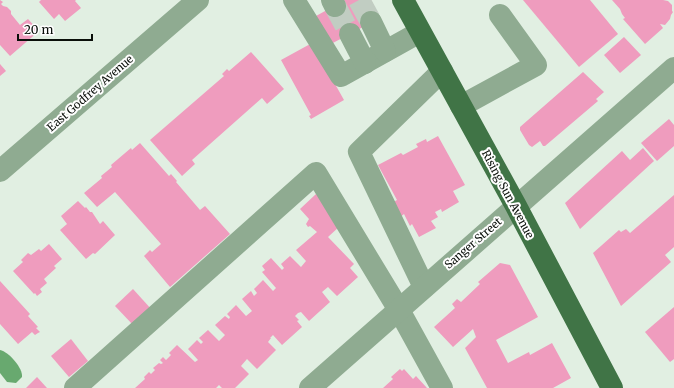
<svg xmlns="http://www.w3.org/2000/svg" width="674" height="388" viewBox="0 0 674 388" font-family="Merriweather,serif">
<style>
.water{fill:#68a96f}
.building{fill:#ef9cbe}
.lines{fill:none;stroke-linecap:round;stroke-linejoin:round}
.minor-tunnel{stroke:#c1cdc2;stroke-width:22;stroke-dasharray:22 11;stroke-linecap:butt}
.minor{stroke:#8fab91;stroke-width:22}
.major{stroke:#407446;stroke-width:22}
.labels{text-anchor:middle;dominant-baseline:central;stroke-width:4;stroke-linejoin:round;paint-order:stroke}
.street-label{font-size:11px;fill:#0a0f0a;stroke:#fff}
</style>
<rect width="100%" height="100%" fill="#e1efe2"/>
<path class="water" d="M0,350C9,352 23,368 22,377L16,383L7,382L0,373Z"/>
<g class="building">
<path d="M0,0L3,2L1,4L3,6L7,7L11,11V14L20,25L28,19L39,31L10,56L0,45Z"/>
<path d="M41,0H76L75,1L81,8L65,21L59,14L54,19L39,2Z"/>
<path d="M345,0H371L380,18L331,44L316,16Z"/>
<path d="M523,0H590L618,34L579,67Z"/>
<path d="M612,0H663L668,1L672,5V11L673,12L671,15L670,19L665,25L660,24L663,28L645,44L623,19L625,18L622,14L620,9Z"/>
<path d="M624,37L641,55L620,73L604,55Z"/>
<path d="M312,43L344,100L311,119L309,116L311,115L281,60Z"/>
<path d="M251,52L284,89L267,104L262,98L192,160L195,164L182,176L150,140L224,76L222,74L227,69L229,71Z"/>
<path d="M0,64L6,71L0,76Z"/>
<path d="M583,72L604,92L596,99L598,101L545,146H543L540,141L532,147L529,145L520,130V127Z"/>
<path d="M669,119L674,125V146L657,161L641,143Z"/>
<path d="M438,136L465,185L453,191L459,202L442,212L441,209L435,212L438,217L431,221L436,228L419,237L412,224L410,226L404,214L399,218L392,203L397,200L378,165L401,153L403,155L418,147L416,144L426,139L427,142Z"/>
<path d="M140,143L169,176L171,174L177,181L176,182L200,210L205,206L230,234L170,287L144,256L150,250L152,252L161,244L115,192L97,207L84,193L102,178L101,176L112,167L111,165L131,148L132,150Z"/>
<path d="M643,148L654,161L580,229L565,203L622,151L630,160Z"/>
<path d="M316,194L338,219L340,226L328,237L354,264L350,268L358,277L337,296L328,287L322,292L330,302L309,321L301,312L298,313L295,316L299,320L297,321L302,327L282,345L273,335L270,338H271L268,342L276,350L257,369L247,359L241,366L249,374L235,388H222L219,385L216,388H135L145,379L144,377L149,372L151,374L155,370L153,368L159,363L161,364L163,363L160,360L163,357L166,360L171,355L169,353L177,345L195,362L198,360L188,349L197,340L201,344L203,342L199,338L208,330L219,341L225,335L215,325L225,316L229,319L230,317L227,314L236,305L246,316L252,311L242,299L251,291L254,296L257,293L254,289L263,280L273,291L276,288L262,272L265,270L262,266L271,258L282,270L284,268L281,264L290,256L301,267L306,261L296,250L317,232L310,226L308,227L306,224L309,219L300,209Z"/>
<path d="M674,195V247L665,255L671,262L621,306L593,253L619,230L621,232L626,229L630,233Z"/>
<path d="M78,201L85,208L86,207L90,212H92L100,224L103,221L115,235L95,254L93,253L86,259L60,230L67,224L61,216Z"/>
<path d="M49,244L62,259L54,266L56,268L44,279L47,283L40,289L42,292L37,296L35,293L34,294L13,271L23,262L21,260L28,253L31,255L39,249L41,251Z"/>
<path d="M500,263L510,265L538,317L496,340L508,363L529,352L530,355L552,343L571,378L553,388H487L465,348L476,337L473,329L453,347L434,327L455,308L452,304L457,299L461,302L480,284L478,282Z"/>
<path d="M0,281L30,314L28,316L38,327L36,328L40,332L38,333L35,335L32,332L18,344L0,324Z"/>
<path d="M133,289L152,310L134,326L115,306Z"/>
<path d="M674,307V359L670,362L645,332Z"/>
<path d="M71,339L88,361L69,377L51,356Z"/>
<path d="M400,369L402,371L404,369L413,379L416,376L427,388H383L393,379L391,377Z"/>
<path d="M37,377L47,388H26Z"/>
</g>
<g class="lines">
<g class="minor-tunnel">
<path d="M359,0L371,22"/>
<path d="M335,6L350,34"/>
</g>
<g class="minor">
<path d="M294,0L341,76L420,32"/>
<path d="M332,0L335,6"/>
<path d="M371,22L385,51"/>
<path d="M350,34L365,63"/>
<path d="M461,106L536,65L500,15"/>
<path d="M0,171L198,0"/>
<path d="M424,287L359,152L442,71"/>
<path d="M75,388L316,173L399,310L442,388"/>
<path d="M310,388L674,68"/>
</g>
<path class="major" d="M403,0L516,206L612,388"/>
</g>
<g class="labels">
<g class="street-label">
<text transform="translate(90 93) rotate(-41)">East Godfrey Avenue</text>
<text transform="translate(508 194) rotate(62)">Rising Sun Avenue</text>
<text transform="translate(473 243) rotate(-41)">Sanger Street</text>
</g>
</g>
<path d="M18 34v6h74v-6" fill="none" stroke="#0a0f0a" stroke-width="2"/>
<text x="24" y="34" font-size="12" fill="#0a0f0a" stroke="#ffffff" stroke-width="3" paint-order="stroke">20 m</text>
</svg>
